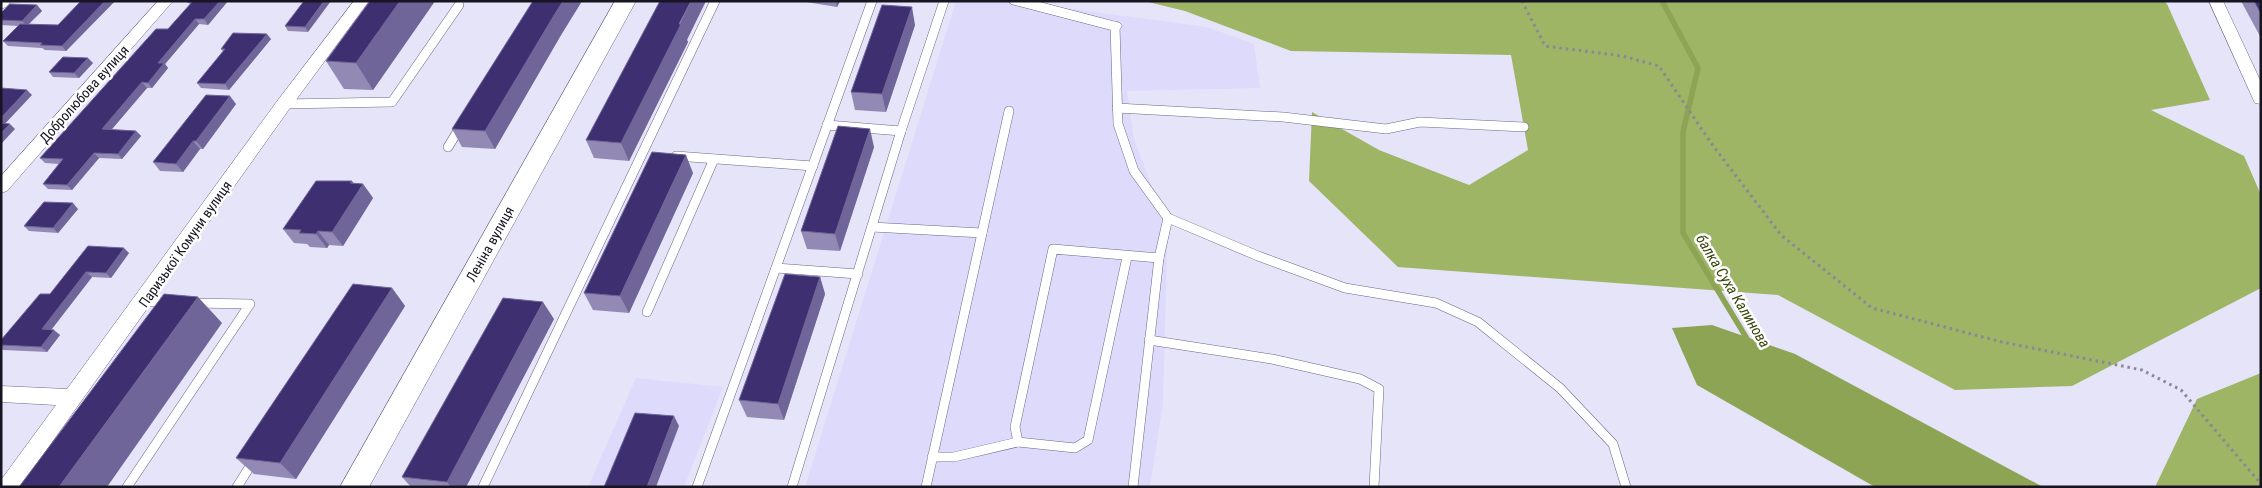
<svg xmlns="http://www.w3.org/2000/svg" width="2262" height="488" viewBox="0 0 2262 488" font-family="'Roboto Condensed',sans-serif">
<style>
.built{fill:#dddafc}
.forest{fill:#9db565}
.water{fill:#8da455}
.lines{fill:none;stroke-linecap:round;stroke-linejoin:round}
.stream{stroke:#8da455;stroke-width:5.5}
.lane-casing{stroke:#6b6786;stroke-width:10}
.street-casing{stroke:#6b6786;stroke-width:1}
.secondary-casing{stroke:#6b6786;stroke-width:1}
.path{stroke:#898798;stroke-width:3;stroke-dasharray:2.5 4;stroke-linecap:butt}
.lane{stroke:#fff;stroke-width:9}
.street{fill:#fff;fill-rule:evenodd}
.secondary{fill:#fff;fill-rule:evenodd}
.wall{fill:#928ab4}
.shaded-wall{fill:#706599}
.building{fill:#3d2f70;stroke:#706599}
.labels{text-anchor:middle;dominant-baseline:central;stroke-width:5;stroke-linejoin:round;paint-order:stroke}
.street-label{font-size:14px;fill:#161521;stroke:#fff}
.water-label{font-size:15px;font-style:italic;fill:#38470b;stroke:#fff}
</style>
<rect width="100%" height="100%" fill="#e6e4f9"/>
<g class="built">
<path d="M956,1H1012L1207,27L1254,44L1260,88L1127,91L1134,139L1152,187L1168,211L1163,403L1150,487H805Z"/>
<path d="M636,378L723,387L684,487H588Z"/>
</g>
<g class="forest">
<path d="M1144,1H2164L2167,4L2210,100L2151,110L2244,156L2261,195V288L2072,386L1955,390L1778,295L1398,267L1309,181L1312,112L1379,150L1469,185L1528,150L1511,55L1291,51L1185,11Z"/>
<path d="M2261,373V487H2158L2156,485L2197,399Z"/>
</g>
<path class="water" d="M1712,325L1795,354L2043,487H1875L1697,385L1672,328Z"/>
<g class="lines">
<path class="stream" d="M1662,1L1698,68L1683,132V233L1749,342"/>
<defs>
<g id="lane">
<path d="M1115,26L1118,124L1134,171L1168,218L1258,256L1345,288L1436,303L1478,322L1560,388L1613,444L1626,487"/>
<path d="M284,104L392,102L459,5"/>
<path d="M1117,108L1283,117L1386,129L1420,122L1524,127"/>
<path d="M827,125L901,131"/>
<path d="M448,147L461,126"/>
<path d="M676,156L813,166"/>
<path d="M872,227L982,233"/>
<path d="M1127,257L1088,440L1075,448L1018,442L1015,427L1053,249L1159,258"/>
<path d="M776,268L858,274"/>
<path d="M143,302H170"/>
<path d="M647,312L714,159"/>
<path d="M1149,340L1272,359L1360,379L1379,389L1374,487"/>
<path d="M932,457H954L1018,442"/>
<path d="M127,487L250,304L193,303"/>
<path d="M237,487L254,460"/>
<path d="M483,487L715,1"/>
<path d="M697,487L872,1"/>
<path d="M792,487L901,131L944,1"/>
<path d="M926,487L1009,111"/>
<path d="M1133,487L1159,258L1168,218"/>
</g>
<g id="street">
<path d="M1,1H11L6,7L1,9Z"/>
<path d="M158,1H173L7,191L1,193V176Z"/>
<path d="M354,1H369L290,108L20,487H1V480L56,405L1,402V386L67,389L278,100Z"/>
<path d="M1009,1H1036L1120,23L1122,26L1120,29L1115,31L1011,4Z"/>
<path d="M2209,1H2223L2261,82V104L2255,103L2253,99Z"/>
</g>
<path id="secondary" d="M615,1H636L369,487H340Z"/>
</defs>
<use href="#lane" class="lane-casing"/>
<use href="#street" class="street-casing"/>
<use href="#secondary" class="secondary-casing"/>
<path class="path" d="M1522,1L1545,46L1622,56L1659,66L1711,143L1781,235L1872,308L2002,342L2142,370L2181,390L2261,484"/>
<use href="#lane" class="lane"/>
<use href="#street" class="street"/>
<use href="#secondary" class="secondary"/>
</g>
<g class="wall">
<path d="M81,1H115L66,51L45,50L42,48L8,46L3,41L18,26L1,25V13L37,5L42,11L28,24L58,25Z"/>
<path d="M186,1H228L208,25L199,24L165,64L168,68L152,88H147L111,130L136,131L141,136L122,159L99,158L72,190L48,189L43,184L59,164L45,163L40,158L168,29L191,4L188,3Z"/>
<path d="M304,1L308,32L288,31L285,26Z"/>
<path d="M370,1H435L373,90L344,89L326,61Z"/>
<path d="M533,1H582L561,35L495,149L462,147L452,129Z"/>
<path d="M800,1H840L837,7Z"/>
<path d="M2241,1H2261V38Z"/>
<path d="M915,25L886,112L855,110L851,92Z"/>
<path d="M271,39L229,90L201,88L197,83L223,51L221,49Z"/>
<path d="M687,40L688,42L629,161L594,158L586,140Z"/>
<path d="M93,63L79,78L53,77L49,72Z"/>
<path d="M236,104L203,149H200L183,172L160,171L153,162Z"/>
<path d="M874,147L840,251L807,249L801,231Z"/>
<path d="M693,173L629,313L593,310L584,293Z"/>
<path d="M354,184H363L373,198L343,246L329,245L327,248L310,247L307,244L294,243L283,229Z"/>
<path d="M78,209L58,233L29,231L24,226Z"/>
<path d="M88,246L129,253L111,278L92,277L51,330L60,335L47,352L3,350L1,348V340L50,294Z"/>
<path d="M820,277L825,294L784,420L747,417L739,400Z"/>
<path d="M392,288L405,306L296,479L254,474L236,458Z"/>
<path d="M554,319L466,487H411L402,477Z"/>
</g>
<g class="shaded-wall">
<path d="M105,1H115L66,51L62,46Z"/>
<path d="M220,1H228L208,25L204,19Z"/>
<path d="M324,1H331L308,32L305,27Z"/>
<path d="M400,1H435L373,90L356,63Z"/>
<path d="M563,1H582L561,35L495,149L485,131L553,17Z"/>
<path d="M691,1H706L687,40L688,42L629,161L621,143Z"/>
<path d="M836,1H840L837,7Z"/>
<path d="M37,5L42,11L27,26L22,21Z"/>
<path d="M912,7L915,25L886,112L882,94Z"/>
<path d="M195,19L199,24L165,64L168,68L152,88L148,83L158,63Z"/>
<path d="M267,34L271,39L229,90L225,84Z"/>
<path d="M88,58L93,63L79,78L74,73Z"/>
<path d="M142,82L147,88L107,135L102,129Z"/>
<path d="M27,90L32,95L1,128V118Z"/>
<path d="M230,96L236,104L203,149L196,141Z"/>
<path d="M10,124L15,129L1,144V133Z"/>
<path d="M870,129L874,147L840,251L835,234Z"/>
<path d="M136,131L141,136L122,159L118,154Z"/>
<path d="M193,141L200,149L183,172L176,164Z"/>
<path d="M94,153L99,158L72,190L67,185Z"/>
<path d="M686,155L693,173L629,313L620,296Z"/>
<path d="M352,181L359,191L363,184L373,198L343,246L332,232L350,183Z"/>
<path d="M73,203L78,209L58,233L53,228Z"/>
<path d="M318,231L329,245L327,248L316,234Z"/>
<path d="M124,248L129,253L111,278L106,273Z"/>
<path d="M86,272L92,277L48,334L42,329Z"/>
<path d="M820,277L825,294L784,420L778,404Z"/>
<path d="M392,288L405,306L296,479L280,463Z"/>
<path d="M198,297L222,323L107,487H59Z"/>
<path d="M543,302L554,319L466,487H451L447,482Z"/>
<path d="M54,330L60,335L47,352L41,347Z"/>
<path d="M674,416L679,426L656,487H647Z"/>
</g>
<g class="building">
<path d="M81,1H105L62,46L40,45L42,43L3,41L20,24L58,25Z"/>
<path d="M193,1H220L204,19H195L158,63H164L148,83L142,82L102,129L136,131L118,154L94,153L67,185L43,184L63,159L40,158L156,29H168Z"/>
<path d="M304,1H324L305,27L285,26Z"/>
<path d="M370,1H400L356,63L326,61Z"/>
<path d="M533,1H563L553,17L485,131L452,129Z"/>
<path d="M660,1H691L679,24H681L621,143L586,140Z"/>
<path d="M2254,1H2261V14Z"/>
<path d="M10,4L37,5L22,21L1,20V13Z"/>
<path d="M882,5L912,7L882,94L851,92Z"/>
<path d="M233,33L267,34L225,84L197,83L225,49H221Z"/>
<path d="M63,57L88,58L74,73L49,72Z"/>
<path d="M1,88L27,90L1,118Z"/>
<path d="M206,95L230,96L196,141H193L176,164L153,162Z"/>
<path d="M1,123L10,124L1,133Z"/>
<path d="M838,126L870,129L835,234L801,231Z"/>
<path d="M652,152L686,155L620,296L584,293Z"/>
<path d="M316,181H352L350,183L363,184L332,232L318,231L316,234L299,233L301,230L283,229Z"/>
<path d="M44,202L73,203L53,228L24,226Z"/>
<path d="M88,246L124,248L106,273L86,272L42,329L54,330L41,347L1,345V340L40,294H50Z"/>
<path d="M785,274L820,277L778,404L739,400Z"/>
<path d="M353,284L392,288L280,463L236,458Z"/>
<path d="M164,294L198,297L59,487H19Z"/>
<path d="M503,298L543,302L447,482L402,477Z"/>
<path d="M635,413L674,416L647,487H604Z"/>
</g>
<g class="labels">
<g class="street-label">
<text transform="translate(84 94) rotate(-48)">Добролюбова вулиця</text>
<text transform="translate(185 244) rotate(-55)">Паризької Комуни вулиця</text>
<text transform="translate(490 244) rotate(-61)">Леніна вулиця</text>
</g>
<g class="water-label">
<text transform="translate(1733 291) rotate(59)">балка Суха Калинова</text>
</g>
</g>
<rect width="2262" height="488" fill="none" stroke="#161521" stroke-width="5"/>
</svg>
